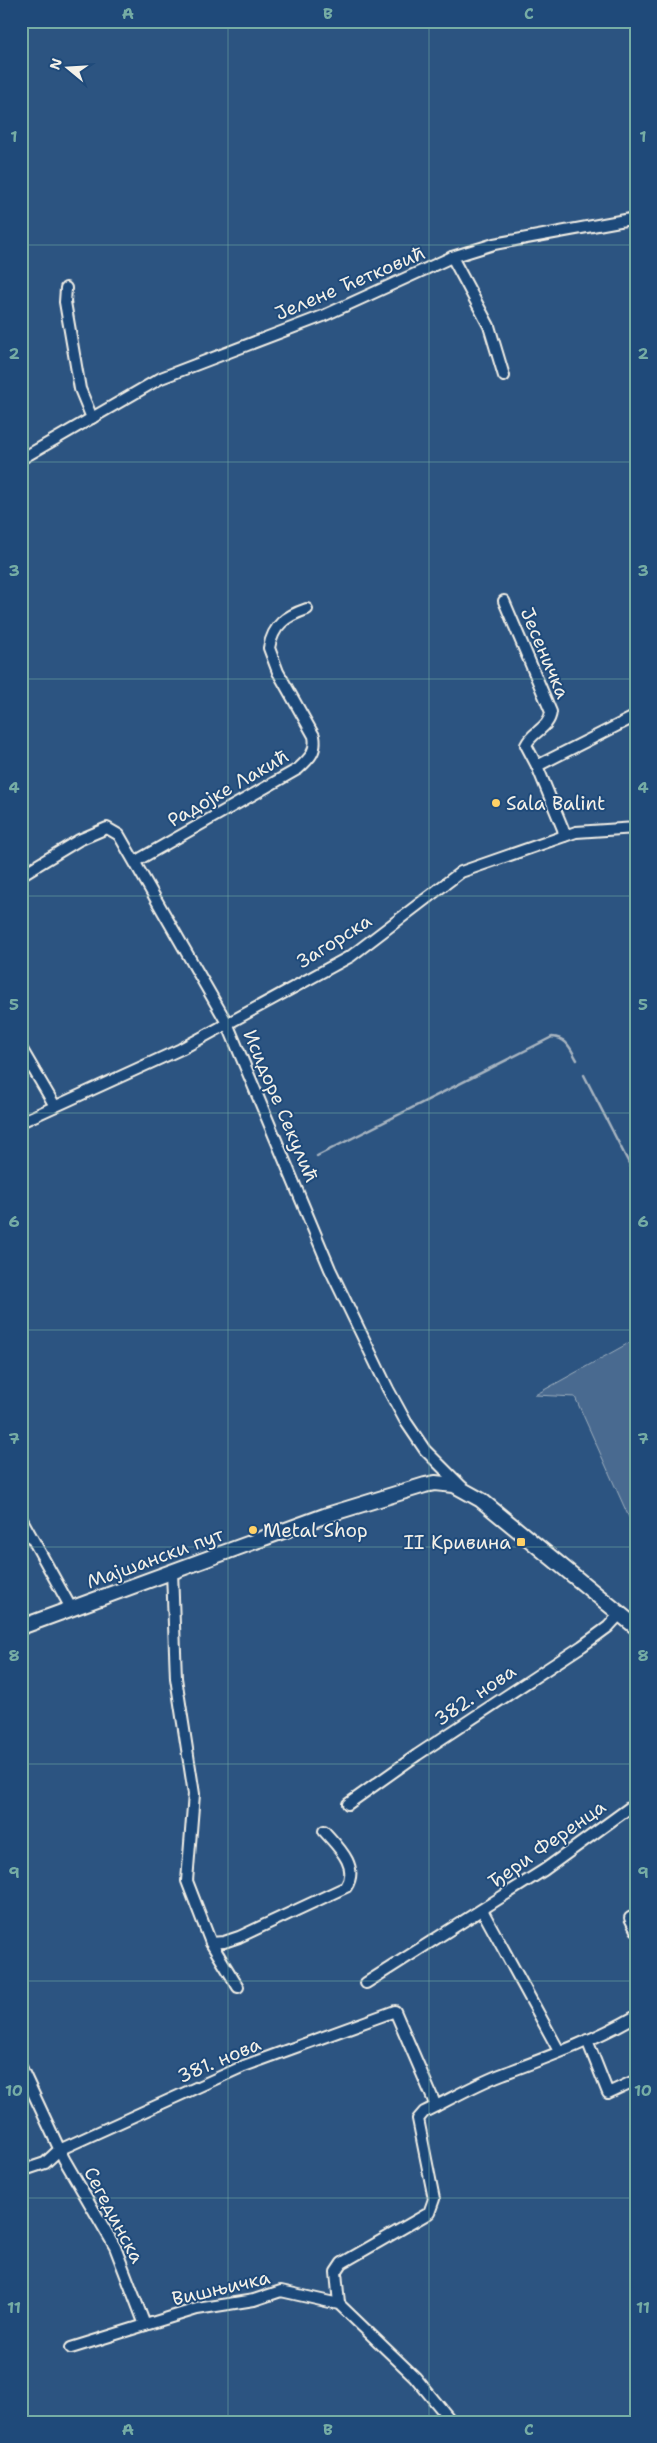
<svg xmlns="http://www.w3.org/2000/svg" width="657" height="2443" viewBox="0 0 657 2443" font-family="'Shantell Sans',sans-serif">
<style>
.green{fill:#496b90;stroke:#9eaebc}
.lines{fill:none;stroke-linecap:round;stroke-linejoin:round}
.stream{stroke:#a7b4c0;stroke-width:2.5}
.street-casing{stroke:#f4f1e8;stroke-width:14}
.secondary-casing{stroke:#f4f1e8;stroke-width:18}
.street{stroke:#1f4a7a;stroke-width:10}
.secondary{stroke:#1f4a7a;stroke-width:14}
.grid{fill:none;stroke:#76ada5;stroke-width:1;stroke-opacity:0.55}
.poi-dot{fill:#ffd166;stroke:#1f4a7a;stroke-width:2}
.labels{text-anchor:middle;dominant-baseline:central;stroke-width:4;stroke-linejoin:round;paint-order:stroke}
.street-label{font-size:19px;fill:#f4f1e8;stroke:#1f4a7a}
.poi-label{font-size:19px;fill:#f4f1e8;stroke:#1f4a7a;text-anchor:start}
.neatline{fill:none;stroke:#76ada5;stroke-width:2}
.grid-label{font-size:16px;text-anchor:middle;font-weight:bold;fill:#76ada5}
</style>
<rect width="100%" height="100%" fill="#2c5481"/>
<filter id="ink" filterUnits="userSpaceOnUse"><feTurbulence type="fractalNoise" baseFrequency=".02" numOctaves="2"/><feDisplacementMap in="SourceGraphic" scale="10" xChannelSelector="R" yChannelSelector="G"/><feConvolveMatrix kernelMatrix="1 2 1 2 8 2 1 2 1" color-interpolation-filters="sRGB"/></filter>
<g filter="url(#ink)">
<path class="green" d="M636,1339V1533L575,1397L535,1395Z"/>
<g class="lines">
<g class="stream">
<path d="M584,1075L636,1177"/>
<path d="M317,1156L552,1037C567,1038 570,1048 577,1060"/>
</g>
<defs>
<g id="street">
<path d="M452,257L489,326L504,376"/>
<path d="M66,288L65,302L80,389L92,418"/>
<path d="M21,459L161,378L323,316L452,257L494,244L636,218"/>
<path d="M504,601L551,712C549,729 532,731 526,745L537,766L563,829L564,836"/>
<path d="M537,766L636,716"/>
<path d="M136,861L298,769C309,759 317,752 314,736L278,672L269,648C273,625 286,616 307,609"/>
<path d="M21,875L79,840L107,828L119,835L227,1023L330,1269L388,1389L406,1422L425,1450L462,1487"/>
<path d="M21,1048L55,1106"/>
<path d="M21,1122L181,1049L351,956L461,872L576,832L636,828"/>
<path d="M21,1518L71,1608"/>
<path d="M172,1571L176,1678L194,1794L187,1881L211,1943L238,1987"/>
<path d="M348,1804L417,1755L582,1646L608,1627L620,1614"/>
<path d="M482,1910L559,2051"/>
<path d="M636,1915L630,1918L636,1930"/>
<path d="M211,1943L224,1942L239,1937L346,1887C360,1866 337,1846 324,1831"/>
<path d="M366,1983L544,1870L636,1803"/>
<path d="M587,2040L608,2093L636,2080"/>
<path d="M21,2067L64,2159L115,2247L145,2325"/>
<path d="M21,2171L45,2163L59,2150L244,2066L395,2011L436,2106"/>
<path d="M339,2304L336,2272L342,2263L429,2213L434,2199L418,2119L424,2112C449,2100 474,2085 500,2075C545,2058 593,2041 636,2016"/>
<path d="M71,2348L197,2309L254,2300L281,2291L339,2304L415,2377L452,2422"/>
</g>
<path id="secondary" d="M21,1627L327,1515L425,1485L435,1483L454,1485L481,1500L636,1627"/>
</defs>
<use href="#street" class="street-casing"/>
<use href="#secondary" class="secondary-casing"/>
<use href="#street" class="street"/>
<use href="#secondary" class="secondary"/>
</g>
</g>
<path class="grid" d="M228,21V2422M429,21V2422M21,245H636M21,462H636M21,679H636M21,896H636M21,1113H636M21,1330H636M21,1547H636M21,1764H636M21,1981H636M21,2198H636"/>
<g class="poi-dot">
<circle cx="496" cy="803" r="5"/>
<circle cx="253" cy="1530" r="5"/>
<rect x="516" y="1537" width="10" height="10" rx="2.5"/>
</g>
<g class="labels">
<g class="street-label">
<text transform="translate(350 283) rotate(-23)">Јелене Ћетковић</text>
<text transform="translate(545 653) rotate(67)">Јесеничка</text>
<text transform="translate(228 788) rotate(-30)">Радојке Лакић</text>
<text transform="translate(334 941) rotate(-32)">Загорска</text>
<text transform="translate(281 1106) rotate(67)">Исидоре Секулић</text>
<text transform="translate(155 1558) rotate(-20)">Мајшански пут</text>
<text transform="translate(475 1695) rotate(-34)">382. нова</text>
<text transform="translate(547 1844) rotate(-35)">Ђери Ференца</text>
<text transform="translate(219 2060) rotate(-23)">381. нова</text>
<text transform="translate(114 2215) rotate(62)">Сегединска</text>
<text transform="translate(221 2288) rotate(-13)">Вишњичка</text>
</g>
<g class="poi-label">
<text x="506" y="803">Sala Balint</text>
<text x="263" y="1530">Metal Shop</text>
<text x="511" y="1542" text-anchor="end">II Кривина</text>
</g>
</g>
<rect width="657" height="2443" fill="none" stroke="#1f4a7a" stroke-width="55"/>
<g transform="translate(68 68) rotate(288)" stroke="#1f4a7a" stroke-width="4" paint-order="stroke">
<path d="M0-4L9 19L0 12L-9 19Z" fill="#f4f1e8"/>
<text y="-8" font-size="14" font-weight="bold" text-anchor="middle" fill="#f4f1e8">N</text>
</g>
<rect x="28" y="28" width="602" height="2388" class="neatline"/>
<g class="grid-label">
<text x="128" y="19">A</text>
<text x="328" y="19">B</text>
<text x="529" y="19">C</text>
<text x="14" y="142">1</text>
<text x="643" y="142">1</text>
<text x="14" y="359">2</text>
<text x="643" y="359">2</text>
<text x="14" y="576">3</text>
<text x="643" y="576">3</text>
<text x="14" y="793">4</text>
<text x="643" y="793">4</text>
<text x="14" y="1010">5</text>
<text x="643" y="1010">5</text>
<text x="14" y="1227">6</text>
<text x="643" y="1227">6</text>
<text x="14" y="1444">7</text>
<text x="643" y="1444">7</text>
<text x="14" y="1661">8</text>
<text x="643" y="1661">8</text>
<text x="14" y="1878">9</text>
<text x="643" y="1878">9</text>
<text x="14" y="2096">10</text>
<text x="643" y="2096">10</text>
<text x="14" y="2313">11</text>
<text x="643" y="2313">11</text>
<text x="128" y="2435">A</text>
<text x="328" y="2435">B</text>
<text x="529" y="2435">C</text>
</g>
</svg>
